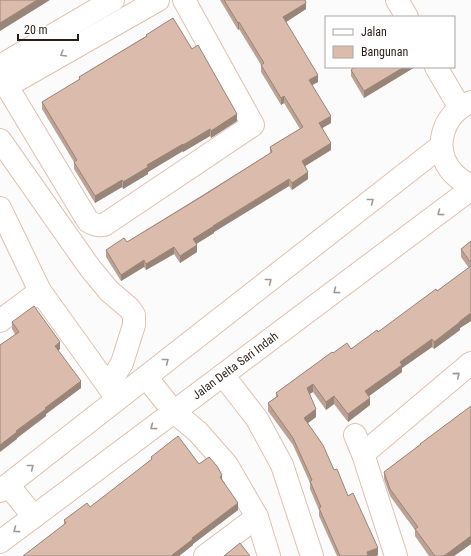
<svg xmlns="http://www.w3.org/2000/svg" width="471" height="556" viewBox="0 0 471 556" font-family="'Roboto Condensed',sans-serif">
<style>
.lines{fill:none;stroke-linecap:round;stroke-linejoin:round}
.minor-casing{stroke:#e0c0b0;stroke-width:24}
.tertiary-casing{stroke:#e0c0b0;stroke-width:24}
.minor{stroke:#fff;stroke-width:22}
.tertiary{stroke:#fff;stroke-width:22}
.wall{fill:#bca294}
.shaded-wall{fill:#998478}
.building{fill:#dbbcac;stroke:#998478}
.oneway{stroke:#9f9a97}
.labels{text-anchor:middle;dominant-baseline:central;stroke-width:4;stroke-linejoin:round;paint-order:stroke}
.street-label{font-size:12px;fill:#291e18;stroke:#fff}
</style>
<rect width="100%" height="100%" fill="#fbfbfb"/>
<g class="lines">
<defs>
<g id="minor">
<path d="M397,0L407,17"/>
<path d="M0,66L113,0"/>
<path d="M436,67L460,108"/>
<path d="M0,75L88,221C94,225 98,226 104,225L253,125L184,0"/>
<path d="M7,86L158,0"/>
<path d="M0,140L90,268L109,291L129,308L134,315V325L122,363L108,386"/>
<path d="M0,208L40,291L116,397"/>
<path d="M0,321L40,291"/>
<path d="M223,375L257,419L282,465L312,556"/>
<path d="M146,377L174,412L198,432L227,465L257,517L269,556"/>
<path d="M355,435L363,454L396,556"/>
<path d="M363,454L471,363"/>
<path d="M205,556L257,517"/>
</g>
<g id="tertiary">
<path d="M471,102C443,113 431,149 453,173C458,178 464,183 471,185"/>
<path d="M8,485L34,517"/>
<path d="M0,491L441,146"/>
<path id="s1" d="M0,542L471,189"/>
</g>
</defs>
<use href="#minor" class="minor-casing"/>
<use href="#tertiary" class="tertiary-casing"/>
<use href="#minor" class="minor"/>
<use href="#tertiary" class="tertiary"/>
</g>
<g class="wall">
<path d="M220,0H305L306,9L286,22L318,82L312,85L331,123L322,128L331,150L305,166L308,179L292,190L289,186L214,232V233L196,244L197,252L180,263L174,254L146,270L144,267L121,281L106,257V250L127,242L270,153V147L300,129L284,103L281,105L261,72V65L239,29L238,30Z"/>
<path d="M146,35L192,49L237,121L211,138L210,136L183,152V151L148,172V174L123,189L122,187L95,203L74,169V162L42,109V102L79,80V77L146,36Z"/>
<path d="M355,67H415L364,98L351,76V70Z"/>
<path d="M471,241V321L460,328V330L434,349L432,347L402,368V372L369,396L370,405L348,422L334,404L326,410L313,392L310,394L316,417L308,423L348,496L378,555L376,556H337L319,516V510L310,489V483L293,445L268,411V403L276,397V393L333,353L351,349L378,332L437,291L469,268L461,257V249Z"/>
<path d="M12,322L60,349L58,351L81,388L46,414V416L17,438V439L15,334L12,329Z"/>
<path d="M471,406V544L454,556H429L415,536V530L390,496L384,479V472L420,445V444Z"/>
<path d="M151,457L199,464L222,481L238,510L193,544V545L179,556H23L64,525V520L90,507L151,460Z"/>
</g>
<g class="shaded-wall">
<path d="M37,0H50L0,31V23Z"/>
<path d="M306,3V9L283,24V17Z"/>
<path d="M239,22V29L238,30V23Z"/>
<path d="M404,67H415L364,98V91Z"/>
<path d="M318,75V82L309,87V80Z"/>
<path d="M284,96V103L281,105V98Z"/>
<path d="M237,114V121L211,138V131Z"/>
<path d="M331,116V123L319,130V123Z"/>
<path d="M210,129V136L183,152V145Z"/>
<path d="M331,143V150L302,168V161Z"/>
<path d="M183,144V151L148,172V174L123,189V182L147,165Z"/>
<path d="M308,172V179L292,190V183Z"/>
<path d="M289,179V186L214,232V233L193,246V239L213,226Z"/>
<path d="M122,180V187L95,203V196Z"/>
<path d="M197,245V252L180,263V256Z"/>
<path d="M174,247V254L146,270V264Z"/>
<path d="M144,260V267L121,281V275Z"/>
<path d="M471,313V321L460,328V330L434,349V342Z"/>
<path d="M432,339V347L402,368V372L365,399V391L400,362Z"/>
<path d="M60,342V349L55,353V346Z"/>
<path d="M81,381V388L46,414V416L17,438V439L0,452V445L45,408Z"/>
<path d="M313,384V392L307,395V388Z"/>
<path d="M334,396V404L326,410V402Z"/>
<path d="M370,398V405L348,422V414Z"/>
<path d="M316,409V417L304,426V418Z"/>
<path d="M222,475V482L220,477Z"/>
<path d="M238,503V510L193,544V545L179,556H171L192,538Z"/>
<path d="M471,536V544L454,556H444Z"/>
<path d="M378,548V555L376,556H367V552Z"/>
</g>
<g class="building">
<path d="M0,0H37L0,23Z"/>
<path d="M224,0H305L306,3L283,17L318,75L309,80L331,116L319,123L331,143L302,161L308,172L292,183L289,179L213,226H214L193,239L197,245L180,256L174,247L146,264L144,260L121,275L106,250L124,238L127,242L201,197L272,152L270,147L303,127L284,96L281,98L261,65L264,63L239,22L238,23Z"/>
<path d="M173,18L192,49L198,45L237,114L211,131L210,129L183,145V144L147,165L148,167L123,182L122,180L95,196L74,162L77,160L42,102L80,79L79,77L147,36L146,35Z"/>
<path d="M355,67H404L364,91L351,70Z"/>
<path d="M471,241V263L461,249Z"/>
<path d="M471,266V313L460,321V322L434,342L432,339L400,362L402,365L365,391L370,398L348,414L334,396L326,402L313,384L307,388L316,409L304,418L323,445L334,470L337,469L348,496L353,493L378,548L367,552L368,556H340L319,508L321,507L310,481L312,480L293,438L268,403L278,396L276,393L332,352L333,353L347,343L351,349L377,330L378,332L436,289L437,291Z"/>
<path d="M34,306L60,342L55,346L81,381L45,408L46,409L16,431L17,432L0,445V345L19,332L12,322Z"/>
<path d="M471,406V536L444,556H435L415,529L418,527L390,489L384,472L421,444H420Z"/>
<path d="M178,436L199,464L209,457L217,466L222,475L220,477L238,503L192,538L193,539L171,556H23L66,523L64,520L87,503L90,507L152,459L151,457Z"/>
<path d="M240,543L250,556H224Z"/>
</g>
<defs><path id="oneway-chevron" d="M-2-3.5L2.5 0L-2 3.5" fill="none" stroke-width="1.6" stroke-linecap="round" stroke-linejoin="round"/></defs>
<g class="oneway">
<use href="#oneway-chevron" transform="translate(63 54) rotate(150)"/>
<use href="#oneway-chevron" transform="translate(371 201) rotate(-38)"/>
<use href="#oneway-chevron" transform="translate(440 213) rotate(143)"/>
<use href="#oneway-chevron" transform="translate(269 281) rotate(-38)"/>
<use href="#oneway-chevron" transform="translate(336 291) rotate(143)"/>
<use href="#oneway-chevron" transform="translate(166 361) rotate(-38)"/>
<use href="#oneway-chevron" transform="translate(457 375) rotate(-40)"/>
<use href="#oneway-chevron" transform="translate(153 427) rotate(143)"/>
<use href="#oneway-chevron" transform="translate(31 467) rotate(-38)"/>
<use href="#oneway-chevron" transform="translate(16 530) rotate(143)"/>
</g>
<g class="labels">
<g class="street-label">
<text stroke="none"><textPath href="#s1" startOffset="294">Jalan Delta Sari Indah</textPath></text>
</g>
</g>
<rect x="325" y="16" width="130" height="52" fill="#ffffff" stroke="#a9a5a3"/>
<rect x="333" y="29" width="20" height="6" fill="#ffffff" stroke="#a9a5a3"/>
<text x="361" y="36" font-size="12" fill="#291e18">Jalan</text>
<rect x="333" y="46" width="20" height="12" fill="#dbbcac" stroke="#a9a5a3"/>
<text x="361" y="56" font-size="12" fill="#291e18">Bangunan</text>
<path d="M18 34v6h60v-6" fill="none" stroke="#291e18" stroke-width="2"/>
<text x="24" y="34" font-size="12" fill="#291e18" stroke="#ffffff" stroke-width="3" paint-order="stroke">20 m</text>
</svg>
